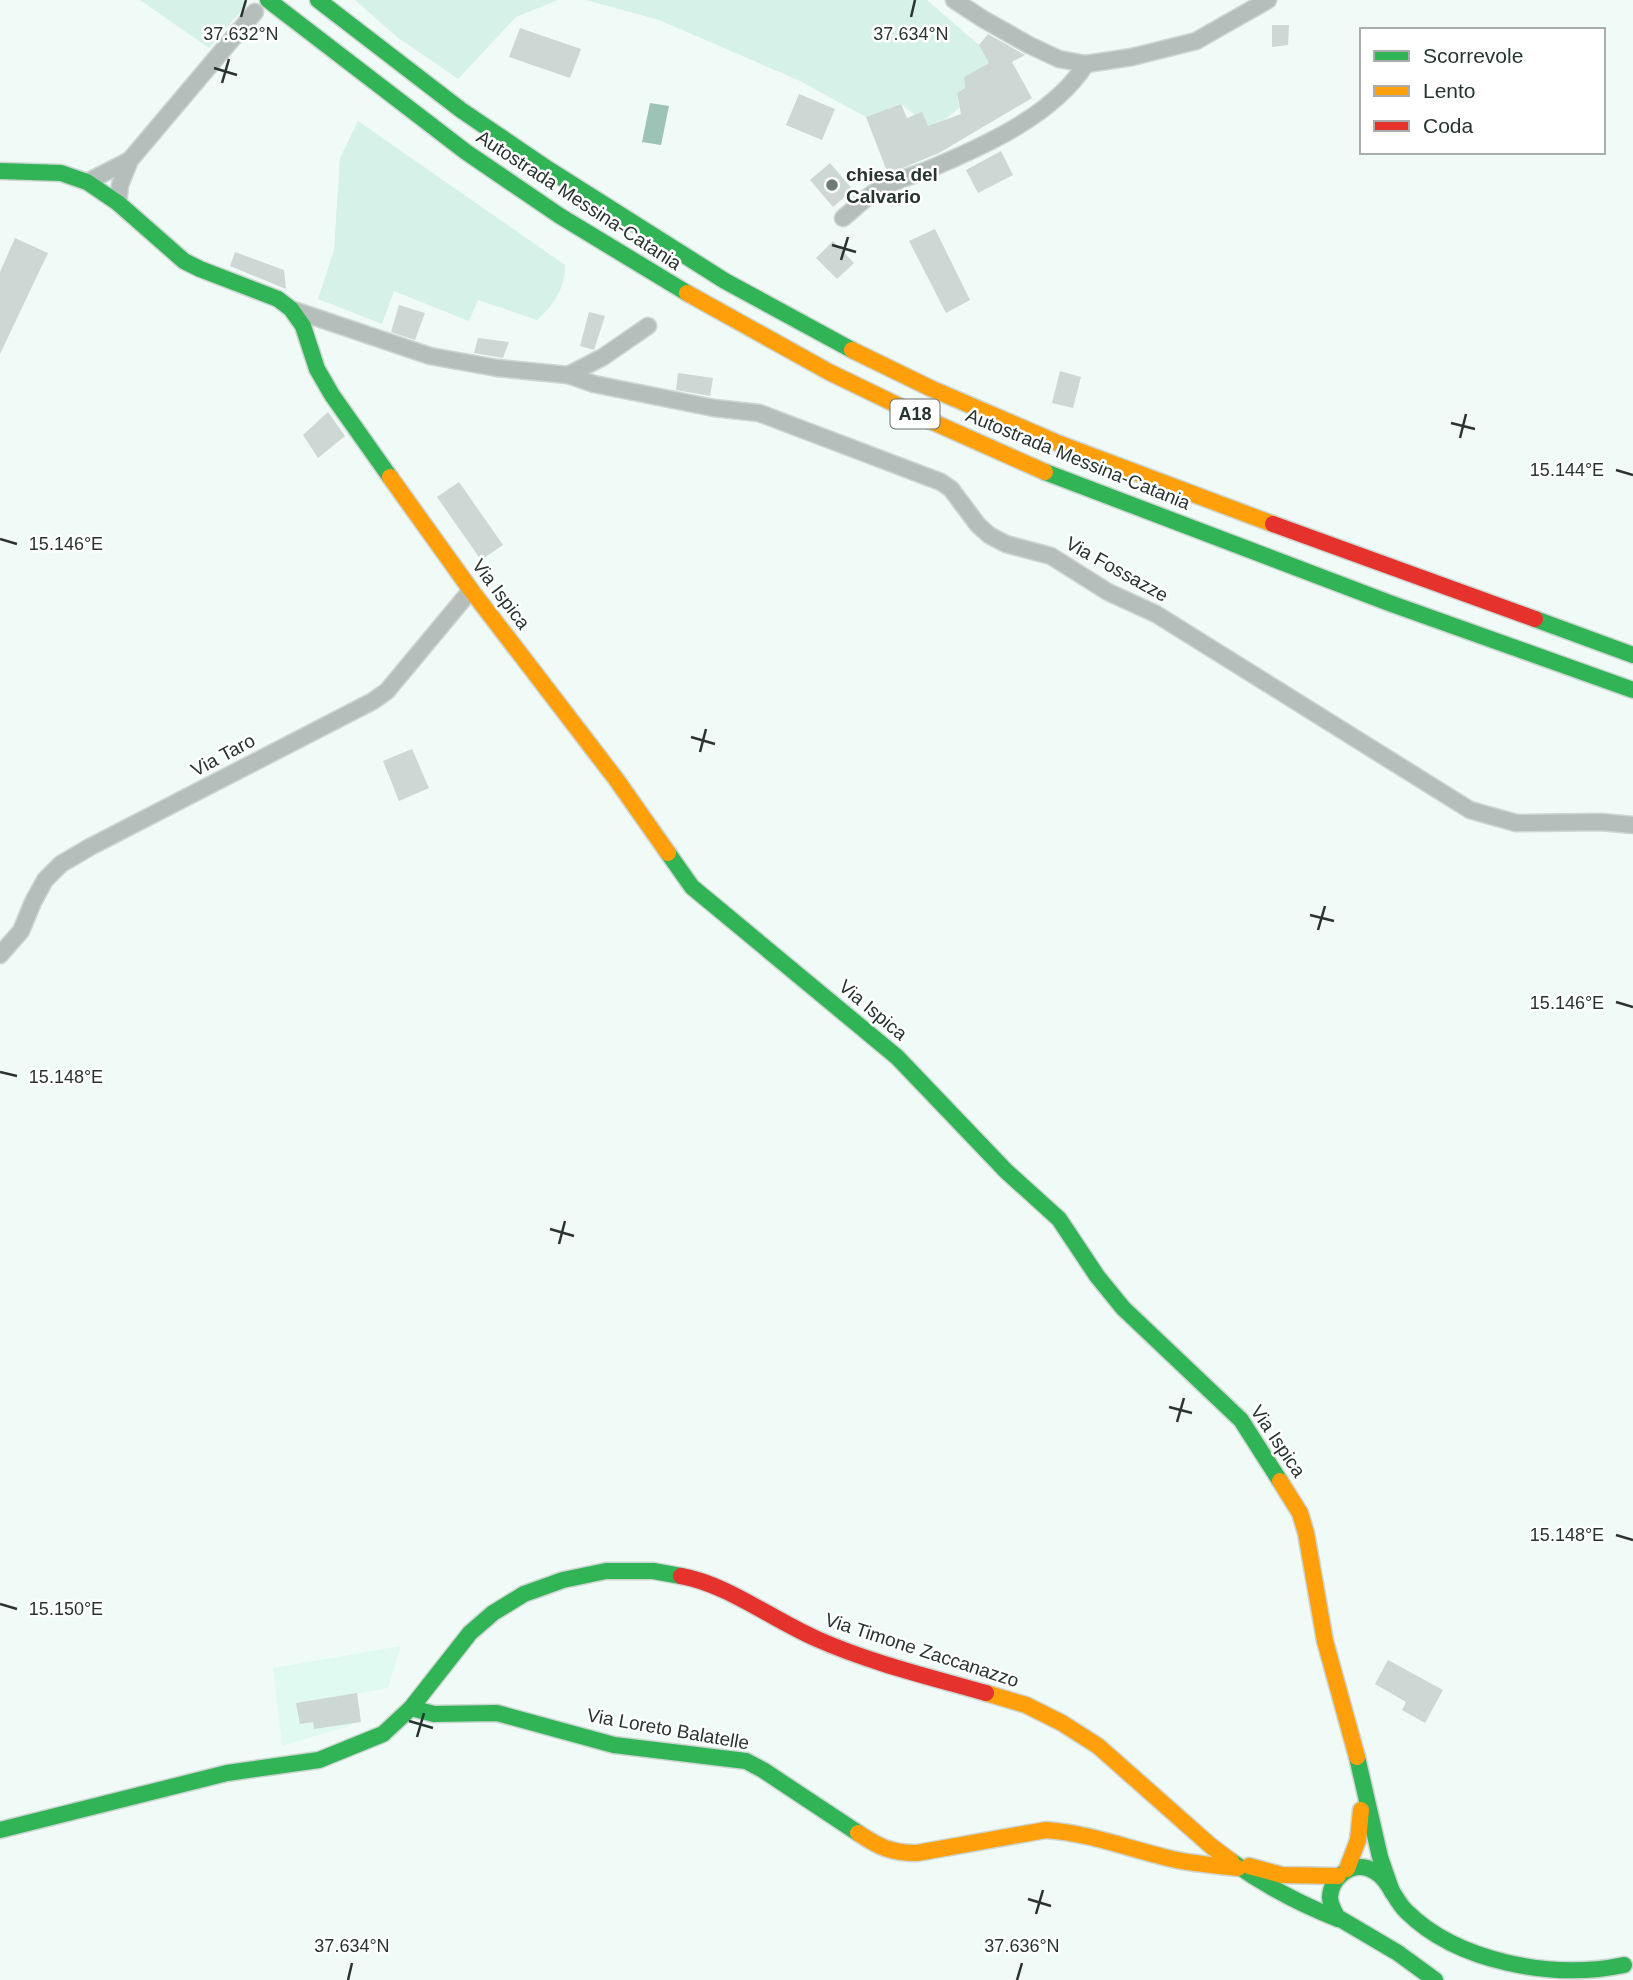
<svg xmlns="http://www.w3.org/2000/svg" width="1633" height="1980" viewBox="0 0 1633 1980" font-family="Arial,sans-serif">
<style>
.built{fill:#e0faf1}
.green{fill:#d6f1e7}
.water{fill:#9dc3b6}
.building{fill:#cdd7d3}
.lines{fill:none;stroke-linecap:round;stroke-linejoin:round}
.street-casing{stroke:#cdd6d2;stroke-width:19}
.fast-casing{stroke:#cdd6d2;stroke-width:19}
.slow-casing{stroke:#cdd6d2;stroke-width:19}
.jam-casing{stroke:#cdd6d2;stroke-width:19}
.street{stroke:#b5bebb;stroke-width:16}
.fast{stroke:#30b455;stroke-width:16}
.slow{stroke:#ff9f0a;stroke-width:16}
.jam{stroke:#e5322d;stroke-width:16}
.ticks{fill:none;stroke:#28342f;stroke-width:2.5}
.poi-dot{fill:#6e7a75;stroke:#fff;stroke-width:2.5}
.labels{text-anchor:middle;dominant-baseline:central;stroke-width:5;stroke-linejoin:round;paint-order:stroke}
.shield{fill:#fff;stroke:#68716d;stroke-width:2}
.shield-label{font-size:18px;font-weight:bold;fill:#28342f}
.poi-label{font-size:19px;font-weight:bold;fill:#28342f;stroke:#fff;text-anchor:start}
.street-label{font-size:19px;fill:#28342f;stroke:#fff}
.ticks-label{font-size:18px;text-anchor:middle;fill:#28342f;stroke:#fff;stroke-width:5;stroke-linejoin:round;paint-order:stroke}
</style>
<rect width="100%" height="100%" fill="#f0fbf7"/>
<path class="built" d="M401,1646L388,1688L357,1694L361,1722L352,1723V1725L282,1746L273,1668Z"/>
<g class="green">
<path d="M140,0H243L247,4L209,48Z"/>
<path d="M355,0H558L516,17L458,79L397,37Z"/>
<path d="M586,0H927L979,45L989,63L964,77L965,88L957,93L959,108L944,120L928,126L901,104L866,117L798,80L659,20Z"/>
<path d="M358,121L565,265C566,287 553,306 537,320L478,300L469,321L394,291L382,324L318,299L334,250L340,158Z"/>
</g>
<path class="water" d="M650,103L669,106L661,145L642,142Z"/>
<g class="building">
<path d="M1272,25H1289L1288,45L1272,47Z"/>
<path d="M520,28L581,49L570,78L509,57Z"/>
<path d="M988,34L1025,55L1012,62L1032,98L939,153L888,174L866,117L901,104L907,118L922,112L928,126L961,114L957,93L965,88L964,77L989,63L979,45Z"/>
<path d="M799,94L835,109L822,140L786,125Z"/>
<path d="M1001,151L1013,175L978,193L966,170Z"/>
<path d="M830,163L853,190L833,207L810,180Z"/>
<path d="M935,229L970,300L946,313L909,241Z"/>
<path d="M15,238L48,253L0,354V272Z"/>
<path d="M833,241L854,263L837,279L816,258Z"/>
<path d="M235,252L284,270L286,289L230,266Z"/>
<path d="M399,305L425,313L415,340L391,332Z"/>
<path d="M589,312L605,316L594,350L580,346Z"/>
<path d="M478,338L509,342L503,358L474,353Z"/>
<path d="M1060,371L1081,377L1073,408L1052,403Z"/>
<path d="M678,373L713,378L710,396L676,390Z"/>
<path d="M328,412L345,436L318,458L303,435Z"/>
<path d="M459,482L503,545L481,560L437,497Z"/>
<path d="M412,749L429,788L399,801L383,761Z"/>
<path d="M1388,1660L1443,1690L1425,1723L1402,1710L1406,1702L1375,1684Z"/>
<path d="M357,1693L361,1722L314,1729L313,1722L300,1724L296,1703Z"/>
</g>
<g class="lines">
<defs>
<g id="street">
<path d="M954,0L983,19L1029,45L1059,59L1086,64L1132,57L1196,41L1268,0"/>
<path d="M87,182L130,160"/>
<path d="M118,203L120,185L130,160L255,12"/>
<path d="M843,218C853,210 862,201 872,194C887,183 909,177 927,170C982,147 1053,116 1086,64"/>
<path d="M291,309L430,356L497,368L568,375L603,357L648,326"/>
<path d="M568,375L594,384L714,408L759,413L941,482L951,489L978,525L989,535L1006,544L1051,556L1108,592L1156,614L1470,810L1516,823L1601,822L1633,825"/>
<path d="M0,955L21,931L33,902L45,880L61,864L90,847L373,701L387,691L471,590"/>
</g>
<g id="fast">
<path d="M268,0L466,152L560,216L687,293"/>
<path d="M318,0L461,110L548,169L725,281L852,350"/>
<path d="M0,171L61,173L87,182L118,203L184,261L200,269L278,299L291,309L303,326L317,369L332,395L390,477"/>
<path d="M1045,472L1392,604L1633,690"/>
<path d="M1535,619L1633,655"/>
<path d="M668,853L692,887L897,1057L1006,1171L1059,1219L1097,1276L1123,1308L1241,1420L1280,1481"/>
<path d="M411,1708L434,1714L497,1713L614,1745L746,1761L763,1770L858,1833"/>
<path d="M1357,1757L1380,1857L1392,1892"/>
<path d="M0,1830L227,1773L319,1760L383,1734L411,1708L470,1633L493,1613L524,1594L563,1580L606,1571H653L681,1576"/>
<path d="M1231,1861C1264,1885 1300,1904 1338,1919"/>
<path d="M1435,1980L1398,1953L1337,1917C1334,1910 1330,1905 1330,1897C1331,1879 1349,1863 1367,1868C1388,1874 1392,1897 1406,1911C1457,1962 1553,1980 1624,1965"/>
</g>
<g id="slow">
<path d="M687,293L829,372L924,418L1045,472"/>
<path d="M852,350L930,388L1060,444L1273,524"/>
<path d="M390,477L471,590L616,779L668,853"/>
<path d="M1280,1481L1300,1513L1306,1533L1325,1641L1357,1757"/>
<path d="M986,1693L1026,1705L1062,1723L1098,1746L1211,1846L1231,1861"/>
<path d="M858,1833C879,1847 891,1853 917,1853L1046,1830C1088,1833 1127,1848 1168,1858C1191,1864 1215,1865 1238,1868"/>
<path d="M1249,1866L1282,1875L1338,1876"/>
<path d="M1347,1869L1358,1840L1361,1810"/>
</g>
<g id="jam">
<path d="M1273,524L1535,619"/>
<path d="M681,1576C727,1584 773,1620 817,1639C871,1663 930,1677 986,1693"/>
</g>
</defs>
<use href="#street" class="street-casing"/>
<use href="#fast" class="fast-casing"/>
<use href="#slow" class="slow-casing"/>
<use href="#jam" class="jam-casing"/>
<use href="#street" class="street"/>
<use href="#fast" class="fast"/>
<use href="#slow" class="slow"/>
<use href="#jam" class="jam"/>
</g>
<path class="ticks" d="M241,17L246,0M911,17L915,0M214,68L237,75M222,83L229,59M832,245L856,252M841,260L848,237M1451,423L1475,429M1460,438L1466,414M1616,470L1633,475M0,539L17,544M691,737L715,744M700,752L706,729M1310,915L1334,921M1318,930L1325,906M1616,1002L1633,1007M0,1072L17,1076M550,1229L574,1236M559,1244L565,1221M1169,1407L1192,1413M1177,1422L1184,1398M1616,1535L1633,1540M0,1604L17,1609M409,1721L433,1728M417,1737L424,1713M1028,1899L1051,1906M1036,1914L1043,1890M348,1980L352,1963M1017,1980L1022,1963"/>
<circle class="poi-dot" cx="832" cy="185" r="7"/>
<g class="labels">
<rect class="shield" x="890.5" y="399.5" width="49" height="29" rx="5"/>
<g class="shield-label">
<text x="915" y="414">A18</text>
</g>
<g class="poi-label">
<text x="846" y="174">chiesa del<tspan x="846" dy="22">Calvario</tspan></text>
</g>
<g class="street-label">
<text transform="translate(579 200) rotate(33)">Autostrada Messina-Catania</text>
<text transform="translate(1078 459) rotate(22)">Autostrada Messina-Catania</text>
<text transform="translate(1117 569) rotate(29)">Via Fossazze</text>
<text transform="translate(501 594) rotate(53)">Via Ispica</text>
<text transform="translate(223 755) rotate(-28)">Via Taro</text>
<text transform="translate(873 1010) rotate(40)">Via Ispica</text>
<text transform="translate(1278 1441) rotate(56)">Via Ispica</text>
<text transform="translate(922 1650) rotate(18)">Via Timone Zaccanazzo</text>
<text transform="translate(668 1729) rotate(10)">Via Loreto Balatelle</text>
</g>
</g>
<g class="ticks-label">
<text x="241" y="40">37.632°N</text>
<text x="911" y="40">37.634°N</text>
<text x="1567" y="476">15.144°E</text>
<text x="66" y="550">15.146°E</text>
<text x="1567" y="1009">15.146°E</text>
<text x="66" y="1083">15.148°E</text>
<text x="1567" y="1541">15.148°E</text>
<text x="66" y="1615">15.150°E</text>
<text x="352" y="1952">37.634°N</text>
<text x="1022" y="1952">37.636°N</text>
</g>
<rect x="1360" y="28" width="245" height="126" fill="#ffffff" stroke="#a9aeac" stroke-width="2"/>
<rect x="1374" y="51" width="35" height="10" fill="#30b455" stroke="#a9aeac" stroke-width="2"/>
<text x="1423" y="63" font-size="21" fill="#28342f">Scorrevole</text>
<rect x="1374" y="86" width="35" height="10" fill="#ff9f0a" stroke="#a9aeac" stroke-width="2"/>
<text x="1423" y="98" font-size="21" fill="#28342f">Lento</text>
<rect x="1374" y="121" width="35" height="10" fill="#e5322d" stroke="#a9aeac" stroke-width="2"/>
<text x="1423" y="133" font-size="21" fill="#28342f">Coda</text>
</svg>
